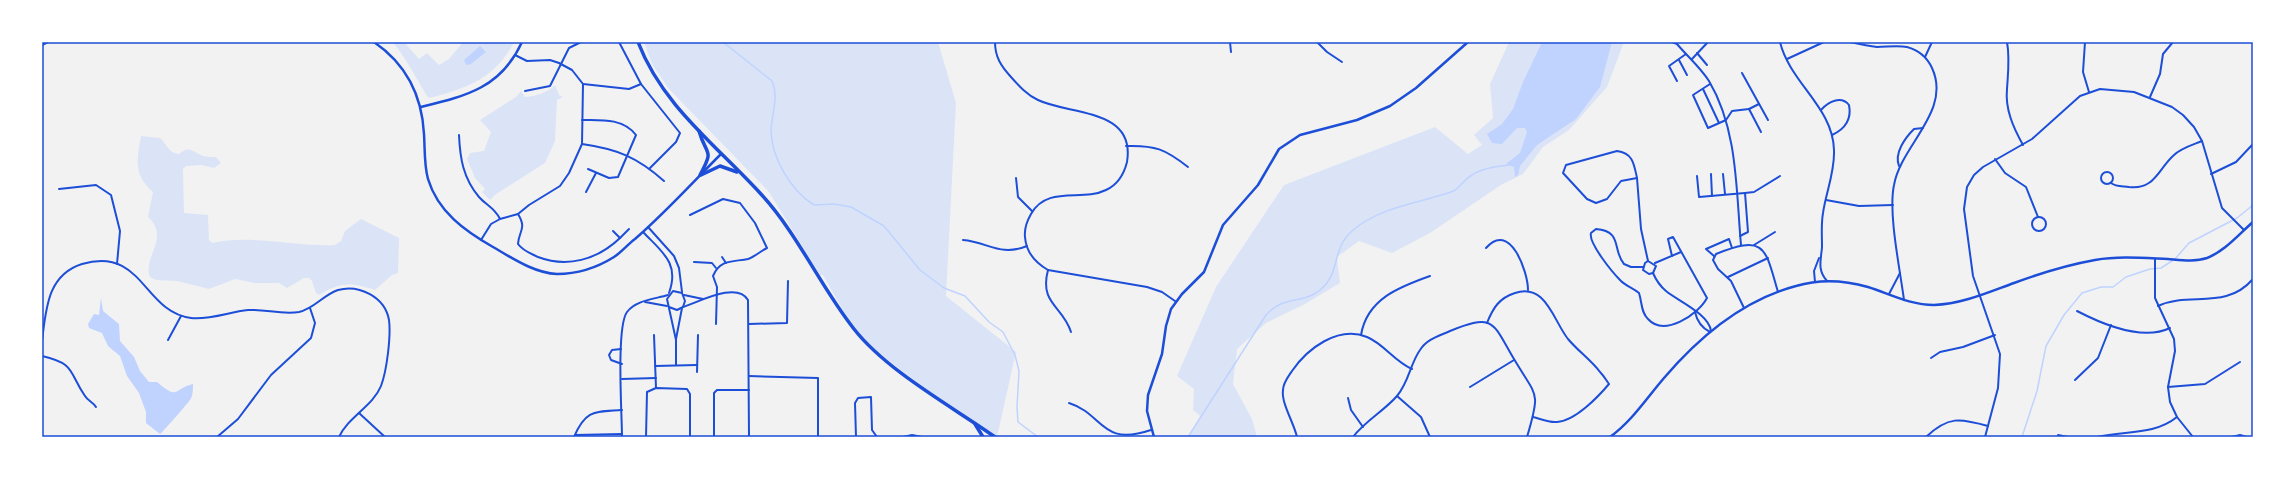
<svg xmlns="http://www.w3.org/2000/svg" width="2295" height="479" viewBox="0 0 2295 479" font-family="Figtree,sans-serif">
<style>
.green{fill:#dbe4f7}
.water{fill:#bfd3fe}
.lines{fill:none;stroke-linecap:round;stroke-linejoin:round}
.stream{stroke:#bfd3fe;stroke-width:1.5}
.minor{stroke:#1d4ed8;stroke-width:2}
.tertiary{stroke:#1d4ed8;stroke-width:2.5}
.primary{stroke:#1d4ed8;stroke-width:3.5}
.neatline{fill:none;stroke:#1d4ed8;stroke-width:1.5}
</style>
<rect width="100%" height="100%" fill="#f2f2f2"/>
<g class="green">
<path d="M392,42H404L419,59L427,53L439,65L449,59L463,42H514C496,78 466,89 429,98C426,97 403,51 392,42Z"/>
<path d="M644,42H938L956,103L946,296L1016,352L997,437H991L859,339L823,275H820L769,192L669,89L652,64Z"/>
<path d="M1509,42H1624L1607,87L1569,130L1543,147L1523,174L1501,185L1430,233L1392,253L1359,241L1337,257L1340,283L1305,304L1266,323L1237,349L1233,384L1252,419L1257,437H1189L1200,416L1206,421L1193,410L1194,389L1177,376L1216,287L1284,185L1435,127L1468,154L1482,145L1474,135L1493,118L1490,84Z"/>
<path d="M555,85L559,95L563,97L557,100L555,141L545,163L496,194L490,200L482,192L485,189L475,178L467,159L470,153L484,151L491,132L480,120L516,97L521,91L525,97C534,97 549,92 555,85Z"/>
<path d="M141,136L160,138C167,144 168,153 179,154C190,145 192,152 203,156C207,157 212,157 216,157L221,163L214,168L201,165L186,166L183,169L184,213L208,215L209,240L212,243C251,234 293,247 335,245L341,241L345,231L361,219L399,238L398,273L392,275L375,290C351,283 343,281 319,295L316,293L312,281L309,278H304L287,288L279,283H254L235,279L209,289L177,281L156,280L150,277C142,257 171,238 148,217L153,192C133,175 137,159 141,136Z"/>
</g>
<g class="water">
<path d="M1542,42H1612L1600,87L1576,119L1537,145L1520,166L1518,175L1515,177L1514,167L1506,164L1520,153L1527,132L1525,128H1517L1502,144L1492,143L1487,134L1502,124L1513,109L1523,82Z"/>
<path d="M480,46L486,52L471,64L466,65L464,60Z"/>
<path d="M101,298L103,311L119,324L120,341L134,357L140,371L149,382H157C180,401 172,389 193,384C193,389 193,396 190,400C187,404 162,433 160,434L146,423V412L139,393L127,376L120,356L108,346L102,333L89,328L88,324L94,314L99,315Z"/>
</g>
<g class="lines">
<g class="stream">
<path d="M723,42L772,81C779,97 772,113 771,130C771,157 791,191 814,205L834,204L851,207L884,226L920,270L944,288L965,296L989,322L1003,332L1015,355L1019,371L1017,407L1018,422L1038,437"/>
<path d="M1188,437L1266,315C1285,294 1302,305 1320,290C1342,272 1330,251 1352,231C1379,207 1419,203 1451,192C1459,190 1464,179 1472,175C1482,168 1498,166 1510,165"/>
<path d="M2022,437L2037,391L2046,346L2064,315L2082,293L2101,287H2113L2126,277L2150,269L2161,268L2175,259L2189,243L2237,218L2253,205"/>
</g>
<g class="minor">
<path d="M619,42L641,84L680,133L676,142L650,168"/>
<path d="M995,42C995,57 1001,66 1011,77C1019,86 1027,95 1038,100C1069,115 1136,108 1127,162C1124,174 1117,185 1106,190C1082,202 1047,185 1031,214C1027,221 1024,228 1025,237C1026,252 1036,263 1048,270L1147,287L1162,292L1175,301"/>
<path d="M1230,42L1231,52"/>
<path d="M1317,42L1327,52L1342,62"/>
<path d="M1672,42L1677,44C1688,57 1700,67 1709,81C1738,130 1736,190 1741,245"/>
<path d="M1780,42C1790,83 1833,107 1834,150C1835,172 1826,192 1823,213C1821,224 1822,235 1822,247C1821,260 1817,270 1827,281"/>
<path d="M1850,42C1859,44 1868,46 1877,47C1887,47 1897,45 1907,47C1918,50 1927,57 1932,68C1952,111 1901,145 1894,185C1888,213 1900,269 1904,300"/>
<path d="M2007,42C2010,58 2008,73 2007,89C2005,109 2013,127 2023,145"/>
<path d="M2085,42L2083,72L2089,92"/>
<path d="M1697,53L1707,65"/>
<path d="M2253,54V60"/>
<path d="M1925,57L1932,42"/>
<path d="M1692,59L1708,42"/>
<path d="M1787,59L1824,42"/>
<path d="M1679,60L1687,75"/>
<path d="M1742,73L1768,120"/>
<path d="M1677,81L1669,66L1686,54"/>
<path d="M583,84L629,89L641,84"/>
<path d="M1710,84L1693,95L1708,128L1726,120L1732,111L1749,109L1759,104"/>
<path d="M1703,89L1719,123"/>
<path d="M525,91L550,86L569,48L581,42"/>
<path d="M2150,97L2160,74L2163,54L2173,42"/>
<path d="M1749,109L1761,132"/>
<path d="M1821,110C1828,102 1841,95 1849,105C1852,120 1845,129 1832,135"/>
<path d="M582,120C601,120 623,118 636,135L618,177L609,178L588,169"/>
<path d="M459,135C460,158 463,178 479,197C486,205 495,208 500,219"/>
<path d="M582,144C617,149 637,157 664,181"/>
<path d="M1126,146C1155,145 1165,149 1188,167"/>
<path d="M1617,151C1633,153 1634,164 1637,178L1621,181L1607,199L1596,203L1587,199L1563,173L1566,165Z"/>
<path d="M1995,159L2005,173L2026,187L2038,217"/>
<path d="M1899,166C1894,153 1905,138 1914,129L1923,128"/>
<circle cx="2107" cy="178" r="6"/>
<path d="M1711,174L1712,196"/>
<path d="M1723,174L1725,194"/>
<path d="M2211,174L2236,162L2253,144"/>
<path d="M1697,176L1699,197L1745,193"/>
<path d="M1016,178L1018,197L1032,211"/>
<path d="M1637,178L1641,229L1648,261"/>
<path d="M2111,183C2116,187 2123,186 2129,187C2155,190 2158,169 2174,155C2181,148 2192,145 2202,141"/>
<path d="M59,189L96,185L111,195L120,231L117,264"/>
<path d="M586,192L596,173"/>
<path d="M1826,200L1859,206L1893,205"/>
<path d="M518,214C527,229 519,230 518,244C523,251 530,253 538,257C567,268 597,260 620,238"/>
<path d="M690,215L723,199L740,203L755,223L767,248C761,251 754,257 748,259C733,262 720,259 713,276L717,287L716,324"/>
<circle cx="2039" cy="224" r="7"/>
<path d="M648,227L674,256L679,268L682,292"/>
<path d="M613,231L620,238L629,229"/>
<path d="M643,232C662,252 680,263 669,293"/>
<path d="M1740,236L1748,232L1745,193L1754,192L1780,176"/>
<path d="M481,240L491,224L500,219L518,214L529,205L560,186L569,173L582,144L583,84L572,70L559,63L550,60L527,61L515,55"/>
<path d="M963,240C988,242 1000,257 1027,246"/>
<path d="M1754,245L1775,232"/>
<path d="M1486,248C1510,220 1528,272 1528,290"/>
<path d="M1714,256L1706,249L1729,239L1732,248"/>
<path d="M722,257L726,263"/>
<path d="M2155,259V298L2174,339L2175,351L2168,387L2170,402L2177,417L2193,437"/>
<path d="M1648,261L1645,263L1643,270L1649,274L1653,273"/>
<path d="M1648,261L1656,266L1653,273"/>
<path d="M694,262L712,263L716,268"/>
<path d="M1655,263L1681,252"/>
<path d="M1643,267H1631L1624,264C1612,250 1623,231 1596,229L1591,233C1588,243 1613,273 1621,281C1626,286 1633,288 1639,293C1642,302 1641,313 1648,319C1664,337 1698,315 1707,298L1673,237L1668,239L1672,256"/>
<path d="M1048,270C1039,304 1063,306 1071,332"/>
<path d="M1653,273C1656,280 1660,286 1666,291C1678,301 1709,314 1711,331"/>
<path d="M1728,277L1768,258"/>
<path d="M1815,282L1814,271L1819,258"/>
<path d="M1889,294L1900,273"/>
<path d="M684,295L703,299"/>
<path d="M645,302L667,306"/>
<path d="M2158,306C2190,291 2225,311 2253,279"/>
<path d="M669,307L677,310L683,307L685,301L682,293L673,291L667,299L676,340V365"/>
<path d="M683,307C699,302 737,281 748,300L749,437"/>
<path d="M1744,308L1731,281L1718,269L1713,260L1716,254C1766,234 1765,248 1778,292"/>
<path d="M2077,311C2102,324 2143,341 2170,328"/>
<path d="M1695,312C1697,321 1702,328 1710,332"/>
<path d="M1487,323C1493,308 1499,298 1515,293C1546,283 1553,320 1568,339C1578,351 1591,360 1600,372C1604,376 1606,380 1609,384C1598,397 1575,421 1557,422C1549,423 1541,419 1533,417"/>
<path d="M749,324L787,323L788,281"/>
<path d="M654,335L656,388"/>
<path d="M1361,335C1367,299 1399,287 1430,276"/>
<path d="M676,339L682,308"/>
<path d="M168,340L181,316"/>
<path d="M42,341C46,310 47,275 82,264C143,246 143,312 191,318C210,320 229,312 248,310C265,309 282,315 299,312C314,309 323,295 338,290C359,284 385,297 389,320C391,336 387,370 381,386C373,406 348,417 339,437"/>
<path d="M621,349L612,350L609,355L611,360L622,364"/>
<path d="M42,356C76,364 68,371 85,396C88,401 93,402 96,407"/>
<path d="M1931,358L1940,352L1963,347L1995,335"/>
<path d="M655,366L697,365"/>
<path d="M697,372L698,335"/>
<path d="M749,376L818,378V437"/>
<path d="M622,379L656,378"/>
<path d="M2075,380L2098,358L2111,325"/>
<path d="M1470,387L1514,360"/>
<path d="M2168,387L2205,384L2240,362"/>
<path d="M1397,396L1421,417L1430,437"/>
<path d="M1348,398L1351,410L1363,427"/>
<path d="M1069,403C1104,414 1100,447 1151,430"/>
<path d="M359,413L385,437"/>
<path d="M575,435L622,434"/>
<path d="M2058,435L2068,437"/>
<path d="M217,437L238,419L271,375L311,338L315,323L310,308"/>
<path d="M574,437C586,409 595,412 622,410"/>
<path d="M622,437C622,415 616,327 627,312C636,300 655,299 668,295"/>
<path d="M646,437L647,392L656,388L687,389L690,394V437"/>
<path d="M666,437H690"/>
<path d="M714,437V393L717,390H749"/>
<path d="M856,437L855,403L858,398L871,397L872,430L877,437"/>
<path d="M903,437L912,435L922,437"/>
<path d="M1297,437C1294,423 1281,403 1283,390C1283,383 1288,377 1292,371C1307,349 1338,325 1367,337C1384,344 1394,361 1412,369"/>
<path d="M1353,437C1365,421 1384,411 1397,396C1409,382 1410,364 1420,350C1427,339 1439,336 1450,331C1495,313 1492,322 1514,359C1537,398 1541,390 1527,437"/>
<path d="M1926,437C1948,416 1960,418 1988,426"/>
<path d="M1985,437L1998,388L2000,354L1973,276L1964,209L1967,187L1974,175L1983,167L2032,139L2080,96L2100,89L2134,92L2172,107L2183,115L2194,127L2202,141L2222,208L2244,230"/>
<path d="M2097,437C2125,430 2153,436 2177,417"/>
<path d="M2232,437L2240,435L2247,437"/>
</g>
<g class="tertiary">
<path d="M374,42C406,64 422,96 424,134C425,149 424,165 428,179C438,212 465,231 493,247C512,258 534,273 557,274C577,274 598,267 614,257C622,252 628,244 635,239C665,213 693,182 721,154"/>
<path d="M42,45L48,42"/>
<path d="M421,107C466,96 501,88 522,42"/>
<path d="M1154,437L1147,411L1148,395L1162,354L1166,326L1171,309L1182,294L1204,272L1223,225L1258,185L1279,149L1300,135L1357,120L1390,106L1416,88L1468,42"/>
<path d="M1610,437C1632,421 1646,399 1664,378C1699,337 1743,300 1796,286C1819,279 1844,280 1868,287C1890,294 1910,305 1934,305C1962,304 1989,292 2014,283C2041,273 2067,265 2095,260C2119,256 2143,258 2168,259C2181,260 2195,262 2207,258C2225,251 2239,234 2253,222"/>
</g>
<g class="primary">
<path d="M638,42C662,105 716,145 760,193C798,234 820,286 854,329C887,371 951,406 995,437"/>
<path d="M699,131C706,156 715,148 700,175"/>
<path d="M701,175L720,166L737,172"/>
<path d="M975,424L983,437"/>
</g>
</g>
<rect width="2295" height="479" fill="none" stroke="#ffffff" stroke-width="86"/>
<rect x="43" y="43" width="2209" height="393" class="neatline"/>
</svg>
